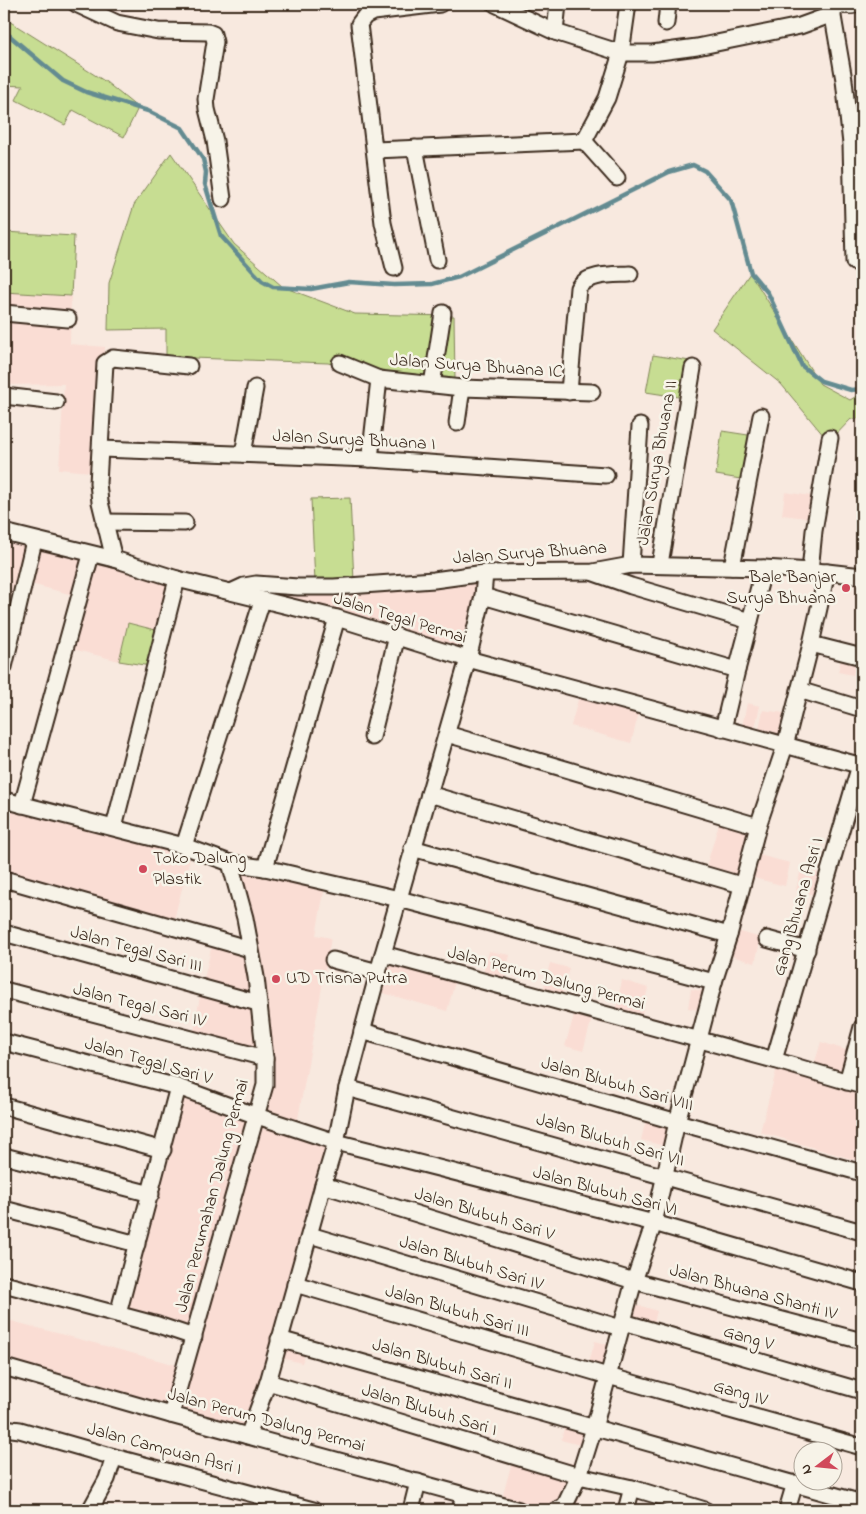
<svg xmlns="http://www.w3.org/2000/svg" width="866" height="1514" viewBox="0 0 866 1514" font-family="'Indie Flower',sans-serif">
<style>
.built{fill:#faddd4}
.green{fill:#c7dd92;stroke:#818458}
.lines{fill:none;stroke-linecap:round;stroke-linejoin:round}
.stream{stroke:#648b91;stroke-width:4.5}
.minor-casing{stroke:#3b2a1e;stroke-width:19}
.tertiary-casing{stroke:#3b2a1e;stroke-width:22}
.minor{stroke:#f7f3e8;stroke-width:15}
.tertiary{stroke:#f7f3e8;stroke-width:19}
.poi-dot{fill:#d1495b;stroke:#f7f3e8;stroke-width:2}
.labels{text-anchor:middle;dominant-baseline:central;stroke-width:5;stroke-linejoin:round;paint-order:stroke}
.street-label{font-size:18px;fill:#3b2a1e;stroke:#f7f3e8}
.poi-label{font-size:18px;fill:#3b2a1e;stroke:#f7f3e8;text-anchor:start}
</style>
<rect width="100%" height="100%" fill="#f8e9df"/>
<filter id="ink" filterUnits="userSpaceOnUse"><feTurbulence type="fractalNoise" baseFrequency=".02" numOctaves="2"/><feDisplacementMap in="SourceGraphic" scale="10" xChannelSelector="R" yChannelSelector="G"/><feConvolveMatrix kernelMatrix="1 2 1 2 8 2 1 2 1" color-interpolation-filters="sRGB"/></filter>
<g filter="url(#ink)">
<g class="built">
<path d="M4,292L71,296L70,344L105,347L100,473L59,469L64,384L4,385Z"/>
<path d="M785,492L824,498L822,520L782,515Z"/>
<path d="M4,526L183,581L315,582L493,573L471,653L183,582L171,634L128,623L119,661L65,647L77,596L27,583L20,605L4,601Z"/>
<path d="M843,650L857,654L853,675L838,672Z"/>
<path d="M582,684L642,701L631,743L571,726Z"/>
<path d="M747,703L760,706L754,732L742,727Z"/>
<path d="M763,710L784,713L778,738L758,733Z"/>
<path d="M4,801L192,850L172,927L4,883Z"/>
<path d="M723,810L765,823L755,854L790,863L785,886L750,877L748,880L706,867Z"/>
<path d="M237,860L325,886L316,935L331,938L297,1124L339,1135L283,1337L308,1344L302,1363L277,1357L252,1439L4,1368V1319L180,1366L200,1332L126,1311L186,1090L263,1117L267,1051L193,1038L200,996L215,932L258,942Z"/>
<path d="M801,869L834,878L828,899L796,890Z"/>
<path d="M734,930L761,938L755,963L728,955Z"/>
<path d="M489,951L510,955L504,982L482,978Z"/>
<path d="M387,952L458,971L447,1011L376,991Z"/>
<path d="M550,963L569,968L561,1000L542,995Z"/>
<path d="M622,980L648,988L640,1022L615,1015Z"/>
<path d="M691,989L709,992L705,1011L688,1008Z"/>
<path d="M577,1005L594,1011L583,1051L565,1046Z"/>
<path d="M821,1042L849,1051L842,1076L862,1082V1162L760,1132L779,1060L813,1068Z"/>
<path d="M647,1115L682,1124L676,1149L641,1140Z"/>
<path d="M632,1303L657,1311L652,1330L626,1322Z"/>
<path d="M595,1341L619,1347L614,1368L589,1362Z"/>
<path d="M567,1417L597,1425L591,1448L561,1440Z"/>
<path d="M515,1451L585,1466L577,1510H529L500,1506Z"/>
</g>
<g class="green">
<path d="M4,18L106,82L138,108L124,137L73,110L65,125L16,100L23,86L4,85Z"/>
<path d="M171,153L234,244L283,287L355,314L454,316L455,380L405,383L328,363L166,357V329L108,330L109,283L134,205Z"/>
<path d="M4,232L74,236L71,296L4,292Z"/>
<path d="M750,273L820,384L850,400L862,393V418L851,419L829,442L781,384L712,329Z"/>
<path d="M653,355L696,362L691,399L646,392Z"/>
<path d="M722,431L761,437L753,481L716,475Z"/>
<path d="M350,498L354,581L315,582L311,499Z"/>
<path d="M128,623L171,634L163,668L119,661Z"/>
</g>
<g class="lines">
<path class="stream" d="M4,31L63,81L86,92L148,111L182,128L203,159L206,172L205,184L221,236L262,281L273,287L311,289L349,282L394,285L432,284L459,277L669,172L693,165L705,171L731,200L751,273L768,293L802,366L821,381L851,390L862,389"/>
<defs>
<g id="minor">
<path d="M76,4L117,23L158,31L208,32L213,34L215,42L206,99L207,109L215,141L223,199"/>
<path d="M495,4L555,32L621,53H652L697,47L800,26L833,14"/>
<path d="M831,5L844,80L851,144L854,262"/>
<path d="M666,23L668,4"/>
<path d="M555,32L558,4"/>
<path d="M584,141L617,178"/>
<path d="M415,148L437,260"/>
<path d="M375,150L584,141L607,98L621,53L628,4"/>
<path d="M394,268L383,223L359,24L365,16L373,12L440,4"/>
<path d="M4,313L68,319"/>
<path d="M340,363L379,379"/>
<path d="M432,385L443,313"/>
<path d="M569,392L578,288C587,273 615,275 630,274"/>
<path d="M4,396L56,402"/>
<path d="M457,423L462,388"/>
<path d="M101,449L370,459L606,475"/>
<path d="M243,454L255,388"/>
<path d="M370,459L379,379L462,388L592,392"/>
<path d="M104,522L185,523"/>
<path d="M4,532L114,559L177,579L337,618L468,659L862,766"/>
<path d="M114,559L100,502L98,483L105,363L113,358L189,366"/>
<path d="M660,564L693,368"/>
<path d="M631,565L640,426"/>
<path d="M732,567L761,416"/>
<path d="M810,571L814,531L830,438"/>
<path d="M594,573L631,586L750,621"/>
<path d="M231,592L244,586L256,584L298,587H334L434,580L485,573L593,572L631,565L764,568L827,572L862,576"/>
<path d="M483,596L737,670"/>
<path d="M811,644L862,657"/>
<path d="M4,667L34,541"/>
<path d="M799,690L862,709"/>
<path d="M723,729L737,670L764,568"/>
<path d="M447,734L758,826"/>
<path d="M372,737L397,636"/>
<path d="M429,794L741,885"/>
<path d="M4,800L184,846L230,863L265,868L399,899L714,982"/>
<path d="M22,805L91,555"/>
<path d="M114,827L177,579"/>
<path d="M184,846L262,601"/>
<path d="M412,848L729,935"/>
<path d="M265,868L337,618"/>
<path d="M4,879L250,949"/>
<path d="M4,933L258,1003"/>
<path d="M767,939L807,950"/>
<path d="M383,954L774,1060L862,1086"/>
<path d="M333,960L378,972"/>
<path d="M4,990L265,1058"/>
<path d="M362,1031L677,1122L862,1173"/>
<path d="M4,1042L178,1087L257,1116L336,1142L654,1223L862,1283"/>
<path d="M774,1060L860,765"/>
<path d="M847,1082L862,1027"/>
<path d="M347,1088L862,1232"/>
<path d="M4,1106L163,1150"/>
<path d="M4,1156L151,1194"/>
<path d="M323,1185L634,1281L862,1341"/>
<path d="M4,1209L137,1244"/>
<path d="M310,1235L621,1328"/>
<path d="M4,1284L158,1325L194,1337"/>
<path d="M295,1284L608,1376L862,1447"/>
<path d="M118,1314L178,1087"/>
<path d="M623,1322L862,1391"/>
<path d="M279,1339L862,1503"/>
<path d="M4,1367L171,1415L519,1510"/>
<path d="M268,1382L579,1476L632,1488L705,1510"/>
<path d="M171,1415L265,1085V1058L256,977L245,918L230,863"/>
<path d="M4,1428L20,1430L114,1457L313,1510"/>
<path d="M248,1436L268,1382L323,1185L336,1142L347,1088L383,954L468,659L483,596L485,573"/>
<path d="M90,1510L107,1479L114,1457"/>
<path d="M411,1510L418,1482"/>
<path d="M460,1510L464,1495"/>
<path d="M557,1510L565,1505L579,1476L594,1428L634,1281L654,1223L677,1122L714,982L729,935L758,826L785,746L811,644L827,572"/>
<path d="M626,1510L632,1488"/>
<path d="M787,1510L795,1483"/>
</g>
<path id="tertiary" d="M831,4H852"/>
</defs>
<use href="#minor" class="minor-casing"/>
<use href="#tertiary" class="tertiary-casing"/>
<use href="#minor" class="minor"/>
<use href="#tertiary" class="tertiary"/>
</g>
</g>
<g class="poi-dot">
<circle cx="846" cy="588" r="5"/>
<circle cx="143" cy="869" r="5"/>
<circle cx="276" cy="979" r="5"/>
</g>
<g class="labels">
<g class="street-label">
<text transform="translate(476 367) rotate(4)">Jalan Surya Bhuana IC</text>
<text transform="translate(354 441) rotate(3)">Jalan Surya Bhuana I</text>
<text transform="translate(658 463) rotate(-80)">Jalan Surya Bhuana II</text>
<text transform="translate(530 554) rotate(-4)">Jalan Surya Bhuana</text>
<text transform="translate(400 619) rotate(17)">Jalan Tegal Permai</text>
<text transform="translate(799 907) rotate(-74)">Gang Bhuana Asri I</text>
<text transform="translate(136 950) rotate(15)">Jalan Tegal Sari III</text>
<text transform="translate(546 979) rotate(15)">Jalan Perum Dalung Permai</text>
<text transform="translate(139 1006) rotate(14)">Jalan Tegal Sari IV</text>
<text transform="translate(148 1062) rotate(16)">Jalan Tegal Sari V</text>
<text transform="translate(617 1085) rotate(16)">Jalan Blubuh Sari VIII</text>
<text transform="translate(610 1141) rotate(16)">Jalan Blubuh Sari VII</text>
<text transform="translate(605 1192) rotate(15)">Jalan Blubuh Sari VI</text>
<text transform="translate(213 1196) rotate(-75)">Jalan Perumahan Dalung Permai</text>
<text transform="translate(484 1215) rotate(17)">Jalan Blubuh Sari V</text>
<text transform="translate(471 1264) rotate(17)">Jalan Blubuh Sari IV</text>
<text transform="translate(753 1293) rotate(15)">Jalan Bhuana Shanti IV</text>
<text transform="translate(457 1312) rotate(16)">Jalan Blubuh Sari III</text>
<text transform="translate(748 1339) rotate(16)">Gang V</text>
<text transform="translate(442 1365) rotate(16)">Jalan Blubuh Sari II</text>
<text transform="translate(740 1394) rotate(16)">Gang IV</text>
<text transform="translate(429 1411) rotate(17)">Jalan Blubuh Sari I</text>
<text transform="translate(266 1421) rotate(15)">Jalan Perum Dalung Permai</text>
<text transform="translate(164 1450) rotate(15)">Jalan Campuan Asri I</text>
</g>
<g class="poi-label">
<text x="836" y="578" text-anchor="end">Bale Banjar<tspan x="836" dy="21">Surya Bhuana</tspan></text>
<text x="153" y="859">Toko Dalung<tspan x="153" dy="21">Plastik</tspan></text>
<text x="286" y="979">UD Trisna Putra</text>
</g>
</g>
<rect width="866" height="1514" fill="none" stroke="#f7f3e8" stroke-width="20"/>
<rect x="10" y="10" width="846" height="1494" fill="none" stroke="#3b2a1e" stroke-width="2" filter="url(#ink)"/>
<g transform="translate(818 1466) rotate(254)"><circle r="24" fill="#f7f3e8" stroke="#aca397"/>
<path d="M0-4L9 19L0 12L-9 19Z" fill="#d1495b"/>
<text y="-8" font-size="14" font-weight="bold" text-anchor="middle" fill="#3b2a1e">N</text>
</g>
</svg>
